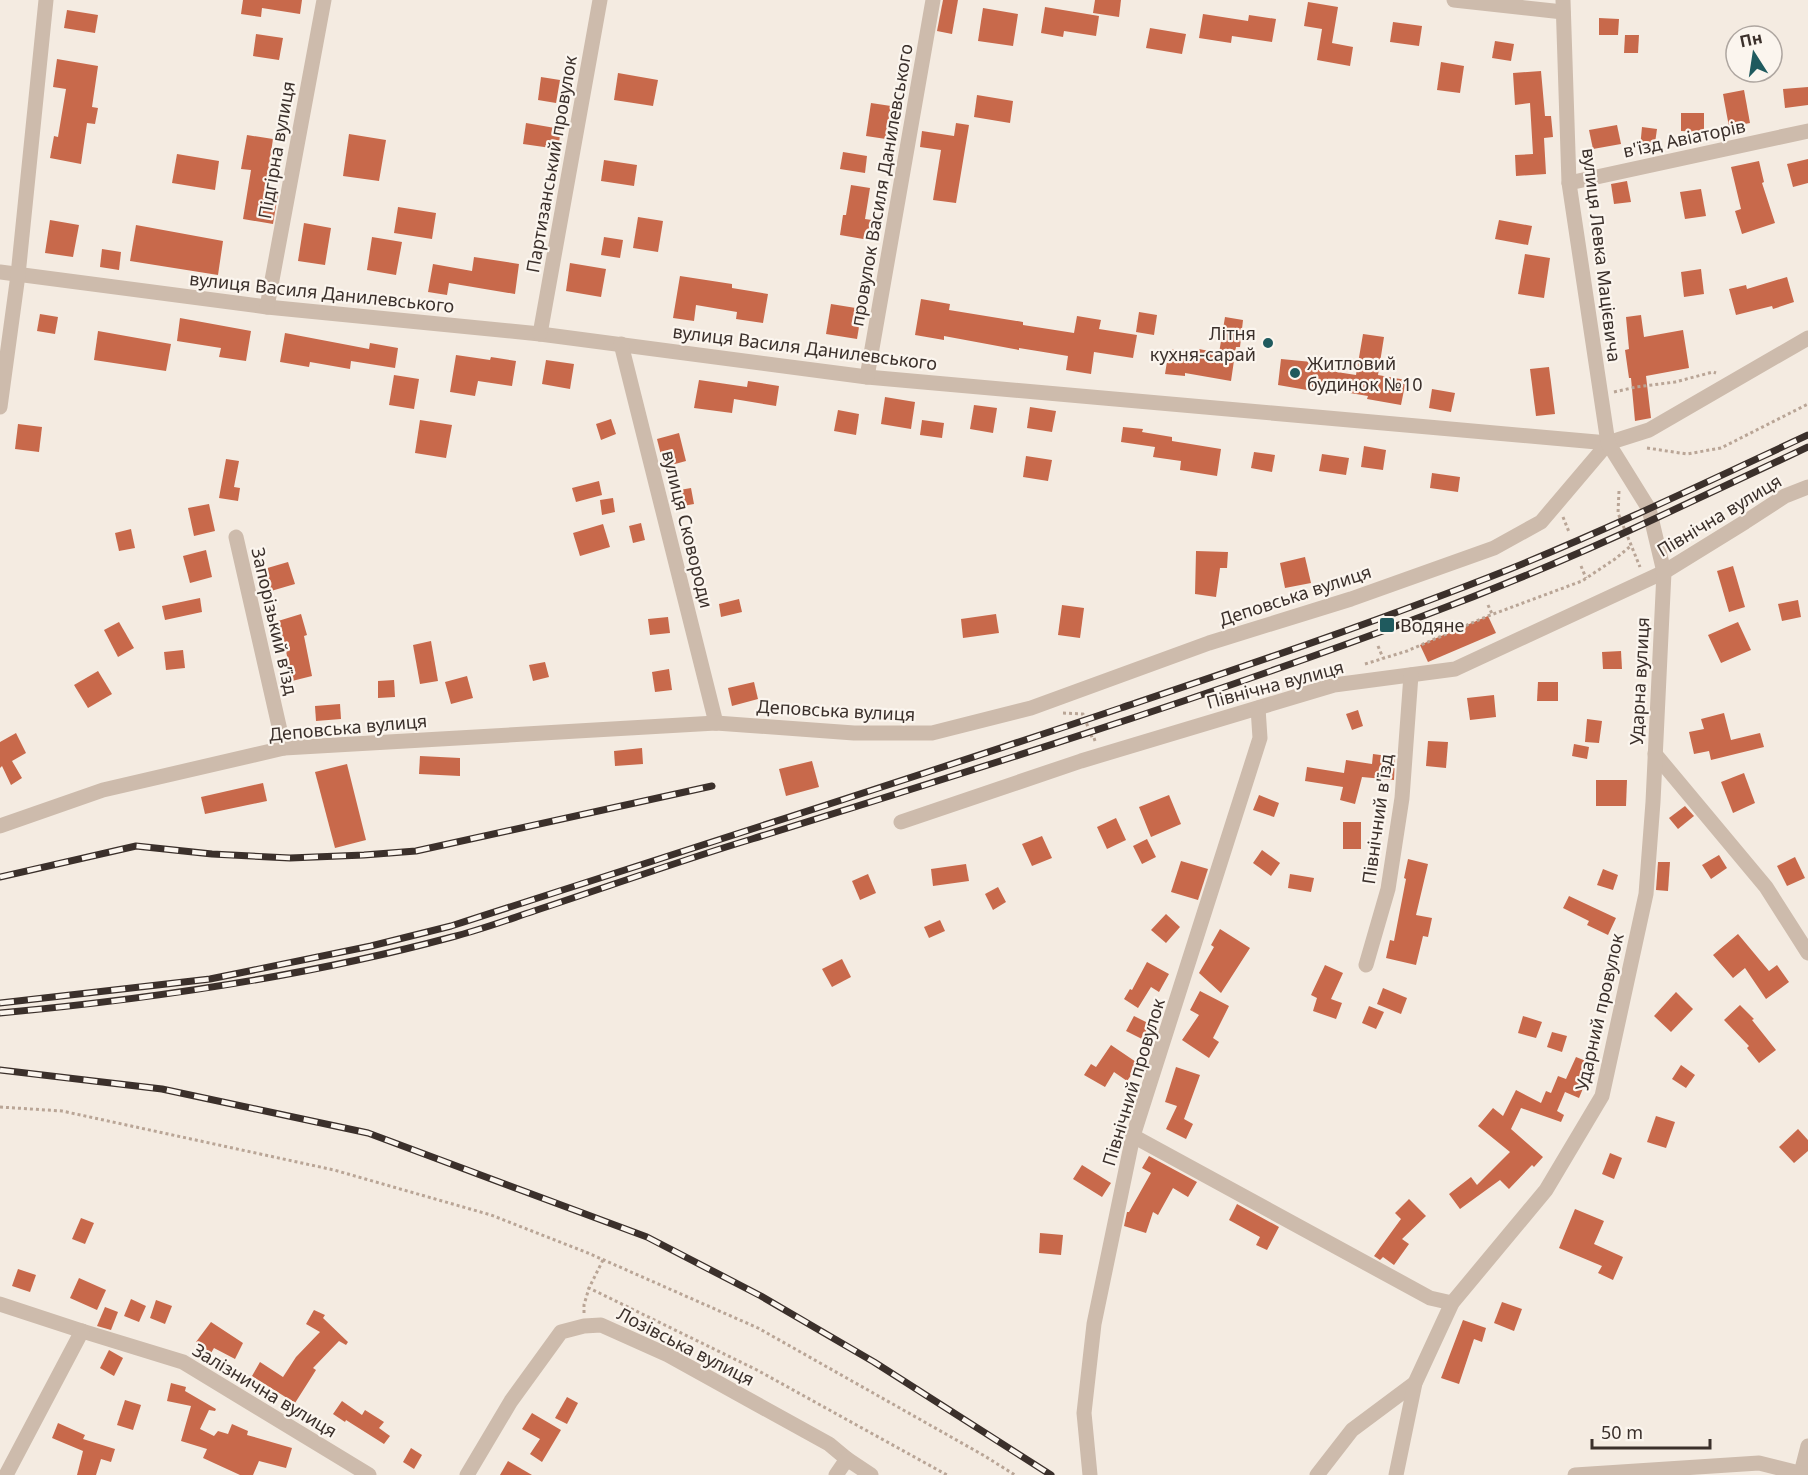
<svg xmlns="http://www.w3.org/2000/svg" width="1808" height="1475" viewBox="0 0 1808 1475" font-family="'Noto Sans',sans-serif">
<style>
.building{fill:#c8694b}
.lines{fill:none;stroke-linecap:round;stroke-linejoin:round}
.path{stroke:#b9a596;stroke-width:3;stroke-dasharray:3 3;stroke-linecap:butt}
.minor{stroke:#cdbbac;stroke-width:15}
.rail-casing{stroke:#3b302b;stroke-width:7}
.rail{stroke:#fbf5ee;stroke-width:4.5;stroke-dasharray:14;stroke-linecap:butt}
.poi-dot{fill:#1f5a5e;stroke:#fbf5ee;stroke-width:2}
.labels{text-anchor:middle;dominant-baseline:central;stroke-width:4.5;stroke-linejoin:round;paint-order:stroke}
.street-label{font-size:18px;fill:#3b302b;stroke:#fbf5ee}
.poi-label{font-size:18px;fill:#3b302b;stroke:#fbf5ee;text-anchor:start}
</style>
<rect width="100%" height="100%" fill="#f4ebe1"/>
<g class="building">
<path d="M243,0H302L300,14L262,8L261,17L241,14Z"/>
<path d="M943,0H958L952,34L937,31Z"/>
<path d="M1095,0H1121L1119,17L1093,13Z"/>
<path d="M1308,2L1338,7L1332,43L1353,47L1350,66L1317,60L1322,29L1304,26Z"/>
<path d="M1045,7L1099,16L1096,36L1064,31L1063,37L1041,33Z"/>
<path d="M983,8L1018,14L1013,46L978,41Z"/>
<path d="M67,10L98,15L95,33L64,28Z"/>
<path d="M1203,14L1248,21L1249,15L1276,19L1272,42L1232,36L1231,43L1199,38Z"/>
<path d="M1599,18L1619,19L1618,35H1599Z"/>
<path d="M1393,22L1422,26L1419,46L1390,42Z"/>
<path d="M1150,28L1186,34L1182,54L1146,48Z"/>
<path d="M256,34L283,38L279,60L253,56Z"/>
<path d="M1625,35H1639L1638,53H1624Z"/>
<path d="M1495,41L1514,44L1511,61L1492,58Z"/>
<path d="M57,59L98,66L92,107L98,108L95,124L87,123L81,164L50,158L54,136L58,137L66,89L53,87Z"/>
<path d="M1441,62L1464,66L1460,93L1437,90Z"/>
<path d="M1541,71L1545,116H1551L1553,137L1544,138L1546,174L1516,176L1515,155L1533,154L1530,103L1515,105L1513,73Z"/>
<path d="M618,73L658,80L653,106L614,100Z"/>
<path d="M541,77L560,80L556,103L538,100Z"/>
<path d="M1808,87V105L1785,108L1783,89Z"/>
<path d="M1744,90L1750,123L1729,127L1723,94Z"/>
<path d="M977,95L1013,101L1010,123L974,117Z"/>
<path d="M871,103L891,106L886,139L866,136Z"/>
<path d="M1681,113H1704V132L1681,131Z"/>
<path d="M526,123L561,129L558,149L523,144Z"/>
<path d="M956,123L969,125L956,203L933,200L941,150L920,147L922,131L954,136Z"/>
<path d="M1617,125L1621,144L1593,149L1589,130Z"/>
<path d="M1642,127L1657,129L1654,150L1640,148Z"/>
<path d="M349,134L386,140L379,181L343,176Z"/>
<path d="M247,135L273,139L265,192L278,194L273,224L243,219L251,170L241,169Z"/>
<path d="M843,152L867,156L865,173L840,169Z"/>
<path d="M177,154L219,161L215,190L172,183Z"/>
<path d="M1808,159V183L1793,187L1787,164Z"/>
<path d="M604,160L637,165L634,186L601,181Z"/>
<path d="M1759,161L1764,182L1762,183L1775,223L1742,234L1735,211L1741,209L1731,167Z"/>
<path d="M1627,181L1631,202L1614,204L1611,184Z"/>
<path d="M851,185L870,188L865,219L872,220L869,240L840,235L843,215H846Z"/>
<path d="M1701,189L1706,216L1685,219L1680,192Z"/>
<path d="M398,207L436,213L432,239L394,233Z"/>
<path d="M638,217L663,221L658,252L633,248Z"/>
<path d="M50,220L79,225L73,257L45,253Z"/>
<path d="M1499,220L1532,226L1528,245L1495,239Z"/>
<path d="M304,223L331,228L325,265L298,261Z"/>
<path d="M136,225L223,241L218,275L130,261Z"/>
<path d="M372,237L402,242L396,275L367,270Z"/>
<path d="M604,237L623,240L620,258L601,255Z"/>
<path d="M102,249L121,252L119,270L100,267Z"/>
<path d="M1525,254L1550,258L1544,298L1518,294Z"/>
<path d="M474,257L519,264L515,294L449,283L447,295L428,292L433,264L472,271Z"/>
<path d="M570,263L606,269L601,297L566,291Z"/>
<path d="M1701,269L1704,294L1684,297L1681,272Z"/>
<path d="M680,276L732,284V288L768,294L763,323L736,319L737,312L696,305L694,321L673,318Z"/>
<path d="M1787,277L1794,302L1773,309L1772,306L1736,315L1729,289L1746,285L1747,289Z"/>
<path d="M921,299L950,304L949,310L1023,322V325L1074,333L1077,316L1101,320L1099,329L1137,335L1133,358L1094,352L1091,374L1066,370L1068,356L1019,348V350L944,336V340L915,335Z"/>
<path d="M831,304L862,309L857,339L826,334Z"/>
<path d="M1139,312L1157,315L1154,335L1136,332Z"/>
<path d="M40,314L58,317L55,334L37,331Z"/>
<path d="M1641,315L1644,337L1683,330L1689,368L1646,376L1651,418L1635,421L1631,378H1629L1625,350L1629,349L1626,317Z"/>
<path d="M1225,317L1243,320L1240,347H1236L1231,381L1185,373V376L1165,374L1169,349L1198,354L1199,349L1219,353Z"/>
<path d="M180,318L251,331L246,361L219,357L221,348L177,341Z"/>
<path d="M98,331L171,344L166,371L94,360Z"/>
<path d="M285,333L369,349L370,343L398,348L395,368L351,361L350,369L310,362L309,367L280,362Z"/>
<path d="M1363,334L1384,337L1378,375L1406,380L1401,405L1367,399L1368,396L1308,386L1307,390L1278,385L1281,359L1312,362L1311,368L1356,375Z"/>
<path d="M456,355L490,360L491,357L516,361L512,386L478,381L475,396L450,392Z"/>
<path d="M546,360L574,364L570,389L542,384Z"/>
<path d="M1549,367L1555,414L1536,416L1530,369Z"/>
<path d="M394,375L419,379L414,409L389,405Z"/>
<path d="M699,380L747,387L748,381L779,386L776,406L734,399L732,413L694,408Z"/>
<path d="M1432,389L1455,393L1451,412L1429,408Z"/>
<path d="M885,397L915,402L911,429L881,424Z"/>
<path d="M974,405L997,408L993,433L970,429Z"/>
<path d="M1030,407L1056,411L1052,432L1027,428Z"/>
<path d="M838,410L859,414L856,435L834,431Z"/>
<path d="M611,419L616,434L601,440L596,424Z"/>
<path d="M420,420L452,425L446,458L415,453Z"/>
<path d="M922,420L944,423L942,438L920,435Z"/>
<path d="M18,424L42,427L39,452L15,449Z"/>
<path d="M1123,427L1143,429L1142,432L1172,437V441L1221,449L1217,476L1180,470L1181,461L1153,457L1155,447L1121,442Z"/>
<path d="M679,433L686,461L664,467L657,439Z"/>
<path d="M1364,446L1386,450L1383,470L1361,467Z"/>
<path d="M1254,452L1275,455L1272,472L1251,468Z"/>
<path d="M1322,454L1349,458L1346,475L1319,471Z"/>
<path d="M1026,456L1052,460L1048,481L1023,477Z"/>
<path d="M226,459L239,461L234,487L240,488L238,501L219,498Z"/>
<path d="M1432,473L1460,477L1458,492L1430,488Z"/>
<path d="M599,481L602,495L576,502L572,488Z"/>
<path d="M691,488L694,504L677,507L674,491Z"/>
<path d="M613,498L615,512L602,515L600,500Z"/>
<path d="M209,504L215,531L194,536L188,508Z"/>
<path d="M641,523L645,540L633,543L629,526Z"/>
<path d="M603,524L610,547L580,556L573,533Z"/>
<path d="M131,529L135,548L119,551L115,533Z"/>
<path d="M206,550L212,577L190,583L183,556Z"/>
<path d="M1196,551L1228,552L1227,568H1220L1216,597L1195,594Z"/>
<path d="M1305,557L1311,583L1285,588L1280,563Z"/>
<path d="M288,562L295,584L271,591L264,569Z"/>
<path d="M1733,566L1745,607L1729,612L1717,571Z"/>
<path d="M200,598L202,612L165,620L162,606Z"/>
<path d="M739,599L742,612L721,617L719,604Z"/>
<path d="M1798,600L1801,617L1782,621L1778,604Z"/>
<path d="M1062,605L1084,608L1080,638L1058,635Z"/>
<path d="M301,614L307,635L304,636L312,676L292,681L284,641L278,621Z"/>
<path d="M996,614L999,633L963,638L961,619Z"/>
<path d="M1488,616L1496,633L1428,662L1420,645Z"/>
<path d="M668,617L670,633L650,635L648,619Z"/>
<path d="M119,622L134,648L118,657L104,630Z"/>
<path d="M1738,622L1751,650L1721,663L1708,635Z"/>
<path d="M431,641L438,681L420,684L413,645Z"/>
<path d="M183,650L185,668L166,670L164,652Z"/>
<path d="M1621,651L1622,669H1603L1602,652Z"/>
<path d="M545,662L549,677L533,681L529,665Z"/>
<path d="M669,669L672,690L655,692L652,672Z"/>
<path d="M98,671L112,694L88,708L74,685Z"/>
<path d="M467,676L473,698L451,704L445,682Z"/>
<path d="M394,680L395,697L378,698V681Z"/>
<path d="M754,682L758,699L732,706L728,688Z"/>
<path d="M1538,682H1558V701H1537Z"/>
<path d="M1494,695L1496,717L1470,720L1467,698Z"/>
<path d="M340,704L341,719L316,721L315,706Z"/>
<path d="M1358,710L1363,726L1352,730L1346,714Z"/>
<path d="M1724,713L1731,740L1760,733L1764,747L1711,760L1709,751L1694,754L1689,732L1704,729L1701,719Z"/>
<path d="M1587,719L1602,721L1599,743L1585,742Z"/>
<path d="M16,733L26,753L12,761L22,778L11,785L2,766L0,768V742Z"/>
<path d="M1428,741L1448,742L1446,768L1426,766Z"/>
<path d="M1574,744L1589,747L1587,759L1572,756Z"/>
<path d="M642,748L643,764L615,766L614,751Z"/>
<path d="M1373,754L1395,757L1394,780L1362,777L1355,804L1340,800L1343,787L1305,781L1307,767L1344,773L1346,760L1372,764Z"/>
<path d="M420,756L460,758V776L419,774Z"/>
<path d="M812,761L819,787L786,796L779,769Z"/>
<path d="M347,764L366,840L335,848L315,772Z"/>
<path d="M1744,773L1755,803L1733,813L1721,782Z"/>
<path d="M1596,780H1627L1626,806H1596Z"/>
<path d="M263,783L267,801L205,814L201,797Z"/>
<path d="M1169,795L1181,824L1151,837L1139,807Z"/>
<path d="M1259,795L1279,803L1274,817L1253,810Z"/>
<path d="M1685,806L1694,816L1678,829L1669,818Z"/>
<path d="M1116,818L1126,840L1107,849L1097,827Z"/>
<rect x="1343" y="822" width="18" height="27"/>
<path d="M1042,836L1052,858L1032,866L1022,844Z"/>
<path d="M1147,839L1156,857L1142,864L1133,846Z"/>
<path d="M1262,850L1280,863L1271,876L1253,863Z"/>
<path d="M1719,855L1727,868L1711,879L1702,865Z"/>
<path d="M1795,857L1805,878L1787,886L1777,866Z"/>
<path d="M1408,859L1428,864L1416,915L1432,918L1428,937L1423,936L1416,965L1386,958L1390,940L1394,941L1406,879L1404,878Z"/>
<path d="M1181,861L1208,869L1198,900L1171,892Z"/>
<path d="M1658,862H1670L1668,891L1656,890Z"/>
<path d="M966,864L969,881L933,886L931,869Z"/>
<path d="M1603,869L1618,875L1613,890L1597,885Z"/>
<path d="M868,874L876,893L860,900L852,881Z"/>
<path d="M1290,874L1314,878L1311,892L1288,888Z"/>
<path d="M998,887L1006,902L993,910L985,894Z"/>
<path d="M1569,896L1616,918L1608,935L1587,925L1589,921L1563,908Z"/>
<path d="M1166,914L1180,927L1166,943L1151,930Z"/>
<path d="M940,920L945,931L929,938L924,927Z"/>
<path d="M1220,929L1250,948L1221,993L1199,973L1214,947L1211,945Z"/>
<path d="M1738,934L1769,971L1777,965L1789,982L1766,999L1745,968L1733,978L1713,955Z"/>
<path d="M842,959L851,977L832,987L822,969Z"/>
<path d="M1147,962L1169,974L1159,992L1151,987L1138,1008L1124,999L1130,989L1132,990Z"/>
<path d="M1325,965L1343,973L1331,999L1342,1003L1336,1019L1313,1011L1317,998L1311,995Z"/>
<path d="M1383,988L1407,998L1401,1014L1377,1004Z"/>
<path d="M1200,991L1229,1006L1213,1038L1219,1042L1209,1058L1182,1040L1199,1015L1190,1010Z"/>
<path d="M1676,992L1693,1009L1671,1032L1654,1016Z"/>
<path d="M1740,1005L1754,1019L1752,1020L1776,1050L1759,1063L1747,1048L1749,1046L1724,1020Z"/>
<path d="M1369,1006L1384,1012L1376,1029L1362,1023Z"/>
<path d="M1134,1016L1150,1024L1142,1039L1126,1031Z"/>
<path d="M1523,1016L1542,1022L1536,1038L1518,1033Z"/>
<path d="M1552,1032L1567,1036L1562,1052L1547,1047Z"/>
<path d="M1111,1045L1139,1064L1127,1081L1114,1072L1105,1087L1084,1075L1091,1064L1096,1067Z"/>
<path d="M1576,1057L1591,1063L1582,1085L1584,1086L1579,1098L1565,1092L1557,1111L1564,1115L1561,1122L1521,1108L1511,1129L1543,1157L1534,1167L1532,1165L1509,1189L1500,1180L1460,1209L1449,1194L1471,1177L1477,1185L1510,1152L1478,1126L1493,1108L1503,1116L1516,1090L1541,1103L1546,1091L1551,1093L1558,1076L1566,1079Z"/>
<path d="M1681,1065L1695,1075L1686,1088L1672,1079Z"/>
<path d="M1176,1067L1200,1075L1184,1119L1193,1124L1186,1139L1166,1129L1177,1106L1165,1102Z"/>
<path d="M1656,1116L1675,1122L1666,1148L1647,1142Z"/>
<path d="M1798,1129L1808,1140V1151L1794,1163L1779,1147Z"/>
<path d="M1610,1153L1622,1158L1614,1179L1602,1174Z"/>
<path d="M1149,1156L1197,1182L1188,1197L1173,1188L1158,1215L1153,1212L1146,1233L1124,1226L1127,1212H1129L1151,1173L1142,1168Z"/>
<path d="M1082,1165L1111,1183L1102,1197L1073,1179Z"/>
<path d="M1409,1199L1426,1216L1402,1239L1409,1244L1394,1265L1383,1257L1380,1260L1374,1256L1401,1219L1395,1213Z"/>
<path d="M1237,1204L1279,1227L1267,1250L1256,1245L1260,1237L1229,1220Z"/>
<path d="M1575,1209L1604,1221L1594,1244L1623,1257L1613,1280L1598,1273L1602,1266L1559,1248Z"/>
<path d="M81,1218L94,1223L85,1244L72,1239Z"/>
<path d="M1040,1233L1063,1235L1061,1255L1039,1253Z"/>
<path d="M18,1269L36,1275L30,1292L12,1286Z"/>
<path d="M79,1278L106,1290L97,1310L70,1298Z"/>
<path d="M131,1299L146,1306L139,1322L124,1316Z"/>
<path d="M156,1300L172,1306L165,1324L150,1318Z"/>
<path d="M1502,1302L1522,1309L1514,1331L1494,1323Z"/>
<path d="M105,1307L118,1312L111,1330L97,1326Z"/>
<path d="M314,1310L325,1315L323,1318L348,1342L346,1345L339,1341L313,1368L316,1370L295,1403L252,1376L260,1362L283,1377L296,1357L320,1332L306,1324Z"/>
<path d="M1463,1320L1486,1328L1482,1342L1474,1339L1459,1384L1441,1378Z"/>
<path d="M211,1322L243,1343L235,1359L214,1348L211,1353L196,1342Z"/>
<path d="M109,1350L123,1358L114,1376L100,1368Z"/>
<path d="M171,1383L186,1387L185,1391L216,1409L215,1411L209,1410L200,1429L214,1436L218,1431L228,1434L232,1424L248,1431L247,1435L292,1448L286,1468L259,1461L253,1475H240L203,1458L207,1449L181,1441L191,1406L167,1401Z"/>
<path d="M567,1397L578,1403L567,1424L555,1418Z"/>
<path d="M125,1400L141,1405L133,1430L117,1425Z"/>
<path d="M342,1401L362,1415L365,1410L384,1422L379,1428L390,1436L384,1444L346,1420L345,1422L333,1414Z"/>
<path d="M532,1413L561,1430L542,1462L530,1454L540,1439L522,1429Z"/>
<path d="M58,1423L85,1435L83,1439L115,1449L111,1462L101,1459L96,1475H77L83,1451L52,1438Z"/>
<path d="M411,1448L422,1455L414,1469L403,1462Z"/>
<path d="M508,1461L532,1475H500Z"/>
</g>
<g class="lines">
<g class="path">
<path d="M1614,392L1636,387L1675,382L1713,372L1716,373"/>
<path d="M1647,448L1687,454L1721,448L1808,404"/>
<path d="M1619,491L1618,513L1640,567"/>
<path d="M1563,517L1569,532"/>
<path d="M1581,566L1586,578"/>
<path d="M1488,605L1492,614"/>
<path d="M1378,646L1383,658"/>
<path d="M1365,664L1407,651L1488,616L1582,581L1615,559L1632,545"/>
<path d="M1063,713L1083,714L1093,740L1096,739"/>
<path d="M0,1107L62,1111L334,1170L491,1215L588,1253L758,1328L983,1455L1015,1475"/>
<path d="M603,1260L589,1288L757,1370L947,1475"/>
<path d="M584,1313V1305L589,1288"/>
</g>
<g class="minor">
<path d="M1454,0L1563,12"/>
<path d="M1569,183L1808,131"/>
<path d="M0,272L267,307L540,334L867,377L1608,443L1649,430L1808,338"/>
<path d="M267,307L324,0"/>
<path d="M540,334L600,0"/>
<path d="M621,344L716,723"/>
<path d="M867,377L933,0"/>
<path d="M0,407L18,275L46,0"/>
<path d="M236,537L284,748"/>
<path d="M1655,754L1766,887L1808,953"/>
<path d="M901,822L1081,761L1334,685L1455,669L1664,572L1745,522L1785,496L1808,487"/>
<path d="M0,826L103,790L284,748L716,723L854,733H932L1031,708L1209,643L1351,599L1494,548L1541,522L1608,443"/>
<path d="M1366,965L1388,889L1402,798L1411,675"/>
<path d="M1133,1136L1430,1298L1452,1303"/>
<path d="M0,1304L82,1331L183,1362L369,1475"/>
<path d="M1801,1473L1808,1446"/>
<path d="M6,1475L82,1331"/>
<path d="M467,1475L511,1401L561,1332L584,1326L601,1325L668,1355L829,1444L847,1459L871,1475"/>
<path d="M836,1475L847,1459"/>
<path d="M1090,1475L1084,1413L1094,1324L1133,1136L1260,738L1258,708"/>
<path d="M1317,1475L1352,1430L1415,1383"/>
<path d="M1396,1475L1415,1383L1452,1303L1546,1190L1602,1096L1646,894L1653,802L1664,572L1649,509L1608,443L1569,183L1563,0"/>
<path d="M1575,1475L1759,1463L1807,1475"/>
</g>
<defs>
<g id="rail">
<path d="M0,877L136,846L212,854L290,858L364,855L416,851L712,786"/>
<path d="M0,1003L210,979L371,946L451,926C674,854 898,783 1121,708C1251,664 1382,620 1510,569C1611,528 1709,481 1808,435"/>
<path d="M0,1013C152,999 304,977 452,937C480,930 507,920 534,911C607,887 679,861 752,839C977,769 1202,699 1423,616C1500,587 1577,555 1652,520C1704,496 1756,471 1808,447"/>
<path d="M0,1070L162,1089L368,1133L647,1237L761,1296L874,1362L1051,1475"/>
</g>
</defs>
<use href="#rail" class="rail-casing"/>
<use href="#rail" class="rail"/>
</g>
<g class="poi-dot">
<circle cx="1268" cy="343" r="6"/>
<circle cx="1295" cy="373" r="6"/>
<rect x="1379" y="617" width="16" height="16" rx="3"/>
</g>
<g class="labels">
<g class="street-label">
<text transform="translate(1684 138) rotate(-12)">в'їзд Авіаторів</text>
<text transform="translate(276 150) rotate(-80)">Підгірна вулиця</text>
<text transform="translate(551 164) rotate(-80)">Партизанський провулок</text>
<text transform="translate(881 185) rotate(-80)">провулок Василя Данилевського</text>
<text transform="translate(1602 255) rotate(83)">вулиця Левка Мацієвича</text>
<text transform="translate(322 292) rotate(6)">вулиця Василя Данилевського</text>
<text transform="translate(805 347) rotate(7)">вулиця Василя Данилевського</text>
<text transform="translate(1719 515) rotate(-31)">Північна вулиця</text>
<text transform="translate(688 529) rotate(76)">вулиця Сковороди</text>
<text transform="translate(1295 595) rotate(-18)">Деповська вулиця</text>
<text transform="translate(275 621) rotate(77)">Запорізький вʼїзд</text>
<text transform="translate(1639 681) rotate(-87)">Ударна вулиця</text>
<text transform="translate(1275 684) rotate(-15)">Північна вулиця</text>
<text transform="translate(836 710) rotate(3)">Деповська вулиця</text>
<text transform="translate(348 727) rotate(-5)">Деповська вулиця</text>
<text transform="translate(1377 819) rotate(-82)">Північний в'їзд</text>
<text transform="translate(1599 1012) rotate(-77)">Ударний провулок</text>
<text transform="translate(1133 1082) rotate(-73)">Північний провулок</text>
<text transform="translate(686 1346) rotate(27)">Лозівська вулиця</text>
<text transform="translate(265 1390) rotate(31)">Залізнична вулиця</text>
</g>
<g class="poi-label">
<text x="1256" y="333" text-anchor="end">Літня<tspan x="1256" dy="21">кухня-сарай</tspan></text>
<text x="1307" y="363">Житловий<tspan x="1307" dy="21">будинок №10</tspan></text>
<text x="1400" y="625">Водяне</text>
</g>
</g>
<g transform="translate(1754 54) rotate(348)"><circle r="28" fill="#fbf5ee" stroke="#aea6a0" stroke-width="1.5"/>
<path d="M0-4.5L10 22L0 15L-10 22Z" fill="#1f5a5e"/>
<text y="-9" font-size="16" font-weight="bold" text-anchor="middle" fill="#3b302b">Пн</text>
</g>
<path d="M1592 1439v9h118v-9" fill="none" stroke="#3b302b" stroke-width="3"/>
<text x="1601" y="1439" font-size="18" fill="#3b302b" stroke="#fbf5ee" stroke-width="4.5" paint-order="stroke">50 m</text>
</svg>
